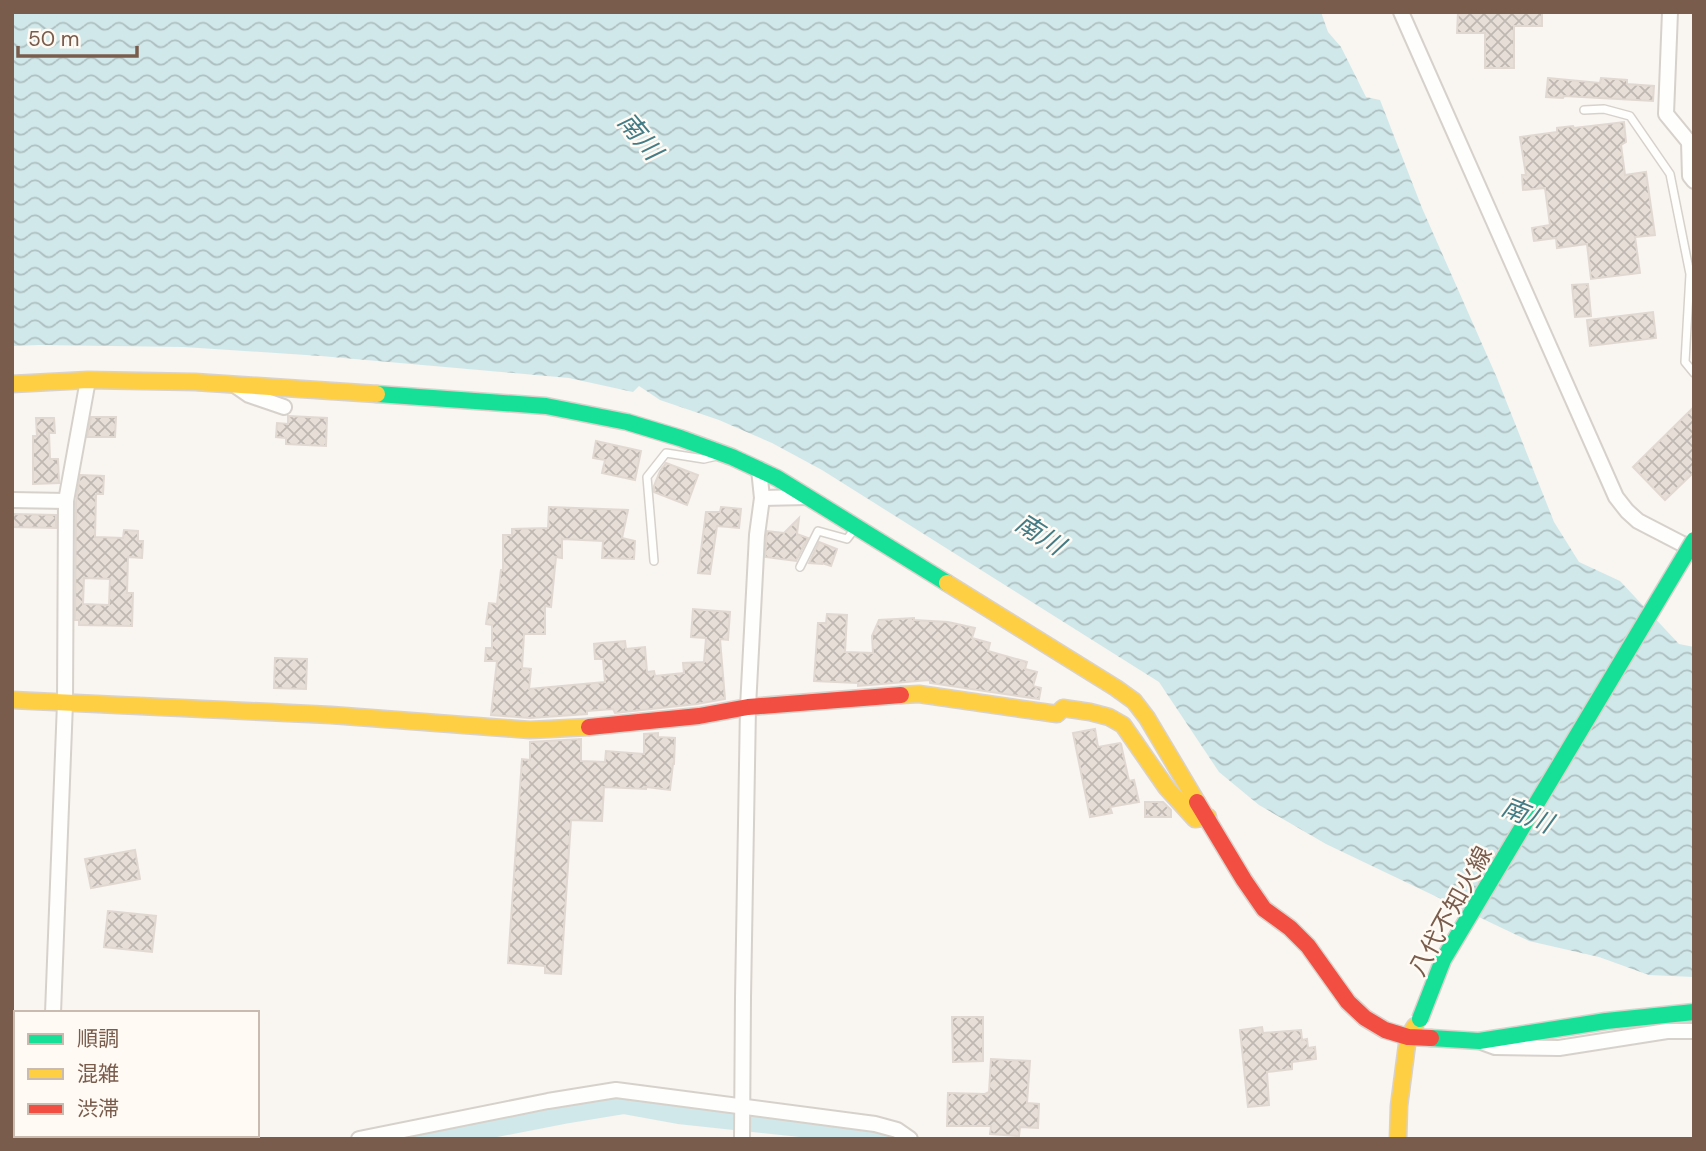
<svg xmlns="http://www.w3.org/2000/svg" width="1706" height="1151" viewBox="0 0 1706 1151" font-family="'DM Sans','Noto Sans JP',sans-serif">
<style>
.water{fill:url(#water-waves)}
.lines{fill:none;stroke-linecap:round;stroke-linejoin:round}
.river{stroke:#d0e8ea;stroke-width:28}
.building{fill:url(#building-cross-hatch);stroke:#e2d8d2;stroke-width:2;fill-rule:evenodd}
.lane-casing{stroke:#d7d1cb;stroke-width:10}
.street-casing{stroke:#d7d1cb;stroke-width:18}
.fast-casing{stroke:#d9d2cb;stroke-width:19}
.slow-casing{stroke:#d9d2cb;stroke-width:19}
.jam-casing{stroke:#d9d2cb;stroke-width:19}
.lane{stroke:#fefefd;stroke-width:7}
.street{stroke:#fefefd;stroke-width:14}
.fast{stroke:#16e098;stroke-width:16}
.slow{stroke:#ffcf43;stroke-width:16}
.jam{stroke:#f24e42;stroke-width:16}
.fast-bridge-casing{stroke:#d9d2cb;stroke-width:19;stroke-linecap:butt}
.fast-bridge{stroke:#16e098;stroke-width:16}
.labels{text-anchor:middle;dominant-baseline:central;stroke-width:5;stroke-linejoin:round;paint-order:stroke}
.street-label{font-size:24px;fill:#7a5c4d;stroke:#fffaf3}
.water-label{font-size:26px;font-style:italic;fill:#437c86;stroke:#fffaf3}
</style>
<defs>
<pattern id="water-waves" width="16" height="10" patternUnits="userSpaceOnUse" patternTransform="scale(1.75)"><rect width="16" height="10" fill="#d0e8ea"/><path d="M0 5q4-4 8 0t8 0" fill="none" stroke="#aebfc0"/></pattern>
<pattern id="building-cross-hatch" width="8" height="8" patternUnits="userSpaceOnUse" patternTransform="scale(1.75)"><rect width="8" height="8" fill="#e6ded7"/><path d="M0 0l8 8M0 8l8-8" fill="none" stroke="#bfb7b1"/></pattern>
</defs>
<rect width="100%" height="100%" fill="#f9f5f0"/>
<path class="water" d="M12,12H1321L1328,32L1341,47L1366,97L1380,100L1422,208L1497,378L1554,522L1579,562L1620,581L1679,644L1694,647V977L1649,975L1599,957L1529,941L1326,844L1259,805L1219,772L1159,682L822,470L772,443L719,420L660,400L639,386L633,392L569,378L321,356L184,347L39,345L12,346Z"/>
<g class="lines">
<path class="river" d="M414,1139L563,1110L624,1100L679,1110L876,1131L891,1139"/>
</g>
<g class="building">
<path d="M1485,12H1542V26H1514V68H1485V33H1457L1458,13H1485Z"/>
<path d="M1548,78L1600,83L1601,78L1627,80V84L1654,86L1653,101L1564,96L1563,98L1546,97Z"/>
<path d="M1624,122L1626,142L1621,145L1625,175L1646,172L1655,235L1635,237L1640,273L1591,279L1587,244L1557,248L1556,238L1534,241L1532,228L1550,225L1545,188L1523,190L1522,175H1526L1520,137L1557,132V128L1573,126L1574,128Z"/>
<path d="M1588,284L1591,316L1575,317L1572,285Z"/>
<path d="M1653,312L1656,338L1590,346L1587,320Z"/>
<path d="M1694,407V472L1665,500L1633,467Z"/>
<path d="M288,416L327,418L326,446L286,444V438L276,437L277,423L288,424Z"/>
<path d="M91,417H116L115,437H87Z"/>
<path d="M36,418H54L55,433H49L50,459H58L59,483L33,484V436H37Z"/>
<path d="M596,441L641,451L635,480L602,473L605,460L593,458Z"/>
<path d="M666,463L698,475L687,505L654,492V486L660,471Z"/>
<path d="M80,475L104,476L103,494H96L95,537L123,538L124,530L138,531V541H143L142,558L128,557L127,593H133L132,626L79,625V620H75L76,502ZM84,578L110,579L109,605L83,604Z"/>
<path d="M549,507L628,510L622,538L635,541L634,559L602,558L603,541L562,539V558L556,557L551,607L545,606V634H524L522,668L531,669L529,689L605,682L603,659H595L594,644L602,643L625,641L626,649L645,647L647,672L654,671L655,676L684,673L683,663L704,662L706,638L691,637L693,609L730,612L728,640L720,639L725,699L697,704L615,713L613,709L587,711V714L530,718L491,715L497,661H485L486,648H492V625L486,624L489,603L497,604L501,570H503V535H512V529L548,528Z"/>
<path d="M721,507L741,509L739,528L717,526L710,574L698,573L706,512H720Z"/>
<path d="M12,514L56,515V528L12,527Z"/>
<path d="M799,518L797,534L808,538L796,561L765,557L767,531L784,533Z"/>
<path d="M819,542L837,549L831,566L822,563V564L809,563Z"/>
<path d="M827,614L847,615L845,652L873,653L872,636L879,620L914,618V620L948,622L975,628L972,638L990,643L988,651L1027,662L1025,669L1037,672L1033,686L1041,688L1039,699L930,683V680L858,686V683L814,681L818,623H826Z"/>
<path d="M275,658L307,659L306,689L274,688Z"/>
<path d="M1095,729L1098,747L1120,743L1121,744L1129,781L1134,780L1139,802L1110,807L1112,813L1090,817L1073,733Z"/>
<path d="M658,733V737L675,738L674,764H673L670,790L646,787V789L604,787L602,821L571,820L561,974L545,973V966L508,963L522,759L530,760V742L581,739V761L605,762L606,751L644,754V734Z"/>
<path d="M1145,802H1163L1171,810V817H1145Z"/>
<path d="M135,850L140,879L91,888L85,859Z"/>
<path d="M108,911L156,916L152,952L104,947Z"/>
<path d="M952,1017H983V1061L953,1062Z"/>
<path d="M1262,1027L1263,1033L1301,1030L1302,1040L1307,1039L1308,1048L1315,1047L1316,1059L1292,1062V1069L1267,1072L1269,1105L1248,1107L1240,1030Z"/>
<path d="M991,1059L1030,1061L1027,1103L1039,1104L1038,1128L1020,1127L1019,1136L990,1134L991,1126H947L948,1093L985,1094L989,1092Z"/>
</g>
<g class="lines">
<defs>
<g id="lane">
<path d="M1584,110L1604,109L1630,116L1670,174L1690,274L1685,362L1694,373"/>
<path d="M654,561L647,477L666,453L704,459L717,456"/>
<path d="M800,567L818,531L847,539L856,527"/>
</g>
<g id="street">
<path d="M1401,12L1616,497L1627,511L1638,521L1694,550"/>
<path d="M1670,12L1666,114L1689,142L1690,176L1694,181"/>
<path d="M236,386L249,395L284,407"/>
<path d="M762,498L807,497"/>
<path d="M12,500L66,501"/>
<path d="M53,1013L65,703L66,501L88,380"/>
<path d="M1484,1043L1495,1047L1559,1048L1667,1031H1694"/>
<path d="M48,1139V1135"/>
<path d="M359,1139L548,1101L616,1090L875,1124L897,1130L910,1139"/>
<path d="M742,1139L743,998L748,707L757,535L762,498L759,469"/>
</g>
<g id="fast">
<path d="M377,394L546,406L627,422L680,438L732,457L777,478L947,583"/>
<path d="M1431,1038L1479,1041L1606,1021L1694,1012"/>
</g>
<g id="slow">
<path d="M12,384L88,380L195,382L377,394"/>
<path d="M947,583L1116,688L1134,701L1147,718L1197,802"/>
<path d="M901,695L919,694L1057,714L1063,708L1090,712L1109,717L1123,725L1166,787L1195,819L1208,817"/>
<path d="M12,700L331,715L530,730L589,727"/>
<path d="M1398,1139L1399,1106L1408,1037L1415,1026"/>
</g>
<g id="jam">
<path d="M589,727L699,716L748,707L901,695"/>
<path d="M1197,802L1244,880L1264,909L1290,928L1308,946L1348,1002L1365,1018L1385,1030L1408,1037L1431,1038"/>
</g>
</defs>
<use href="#lane" class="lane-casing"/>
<use href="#street" class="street-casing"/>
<use href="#fast" class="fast-casing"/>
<use href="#slow" class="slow-casing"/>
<use href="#jam" class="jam-casing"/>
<use href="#lane" class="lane"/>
<use href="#street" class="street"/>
<use href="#fast" class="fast"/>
<use href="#slow" class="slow"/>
<use href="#jam" class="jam"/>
<defs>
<path id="fast-bridge" d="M1420,1019L1443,960L1694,540"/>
</defs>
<use href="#fast-bridge" class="fast-bridge-casing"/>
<use href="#fast-bridge" class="fast-bridge"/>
</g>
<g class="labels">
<g class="street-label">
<text transform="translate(1450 911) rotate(-61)">八代不知火線</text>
</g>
<g class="water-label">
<text transform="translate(640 136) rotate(50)">南川</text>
<text transform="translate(1040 534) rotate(33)">南川</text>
<text transform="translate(1527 815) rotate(22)">南川</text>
</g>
</g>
<rect width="1706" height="1151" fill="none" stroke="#7a5c4d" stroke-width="28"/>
<rect x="14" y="1011" width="245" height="126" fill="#fffaf3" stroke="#cabbb1" stroke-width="2"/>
<rect x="28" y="1034" width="35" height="10" fill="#16e098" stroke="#cabbb1" stroke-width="2"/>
<text x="77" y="1046" font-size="21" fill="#7a5c4d">順調</text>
<rect x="28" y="1069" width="35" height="10" fill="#ffcf43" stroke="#cabbb1" stroke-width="2"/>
<text x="77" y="1081" font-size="21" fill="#7a5c4d">混雑</text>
<rect x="28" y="1104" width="35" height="10" fill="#f24e42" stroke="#cabbb1" stroke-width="2"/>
<text x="77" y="1116" font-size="21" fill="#7a5c4d">渋滞</text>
<path d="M18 46v10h119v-10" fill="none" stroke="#7a5c4d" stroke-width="3.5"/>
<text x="28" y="46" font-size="21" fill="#7a5c4d" stroke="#fffaf3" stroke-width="5" paint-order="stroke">50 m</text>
</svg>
